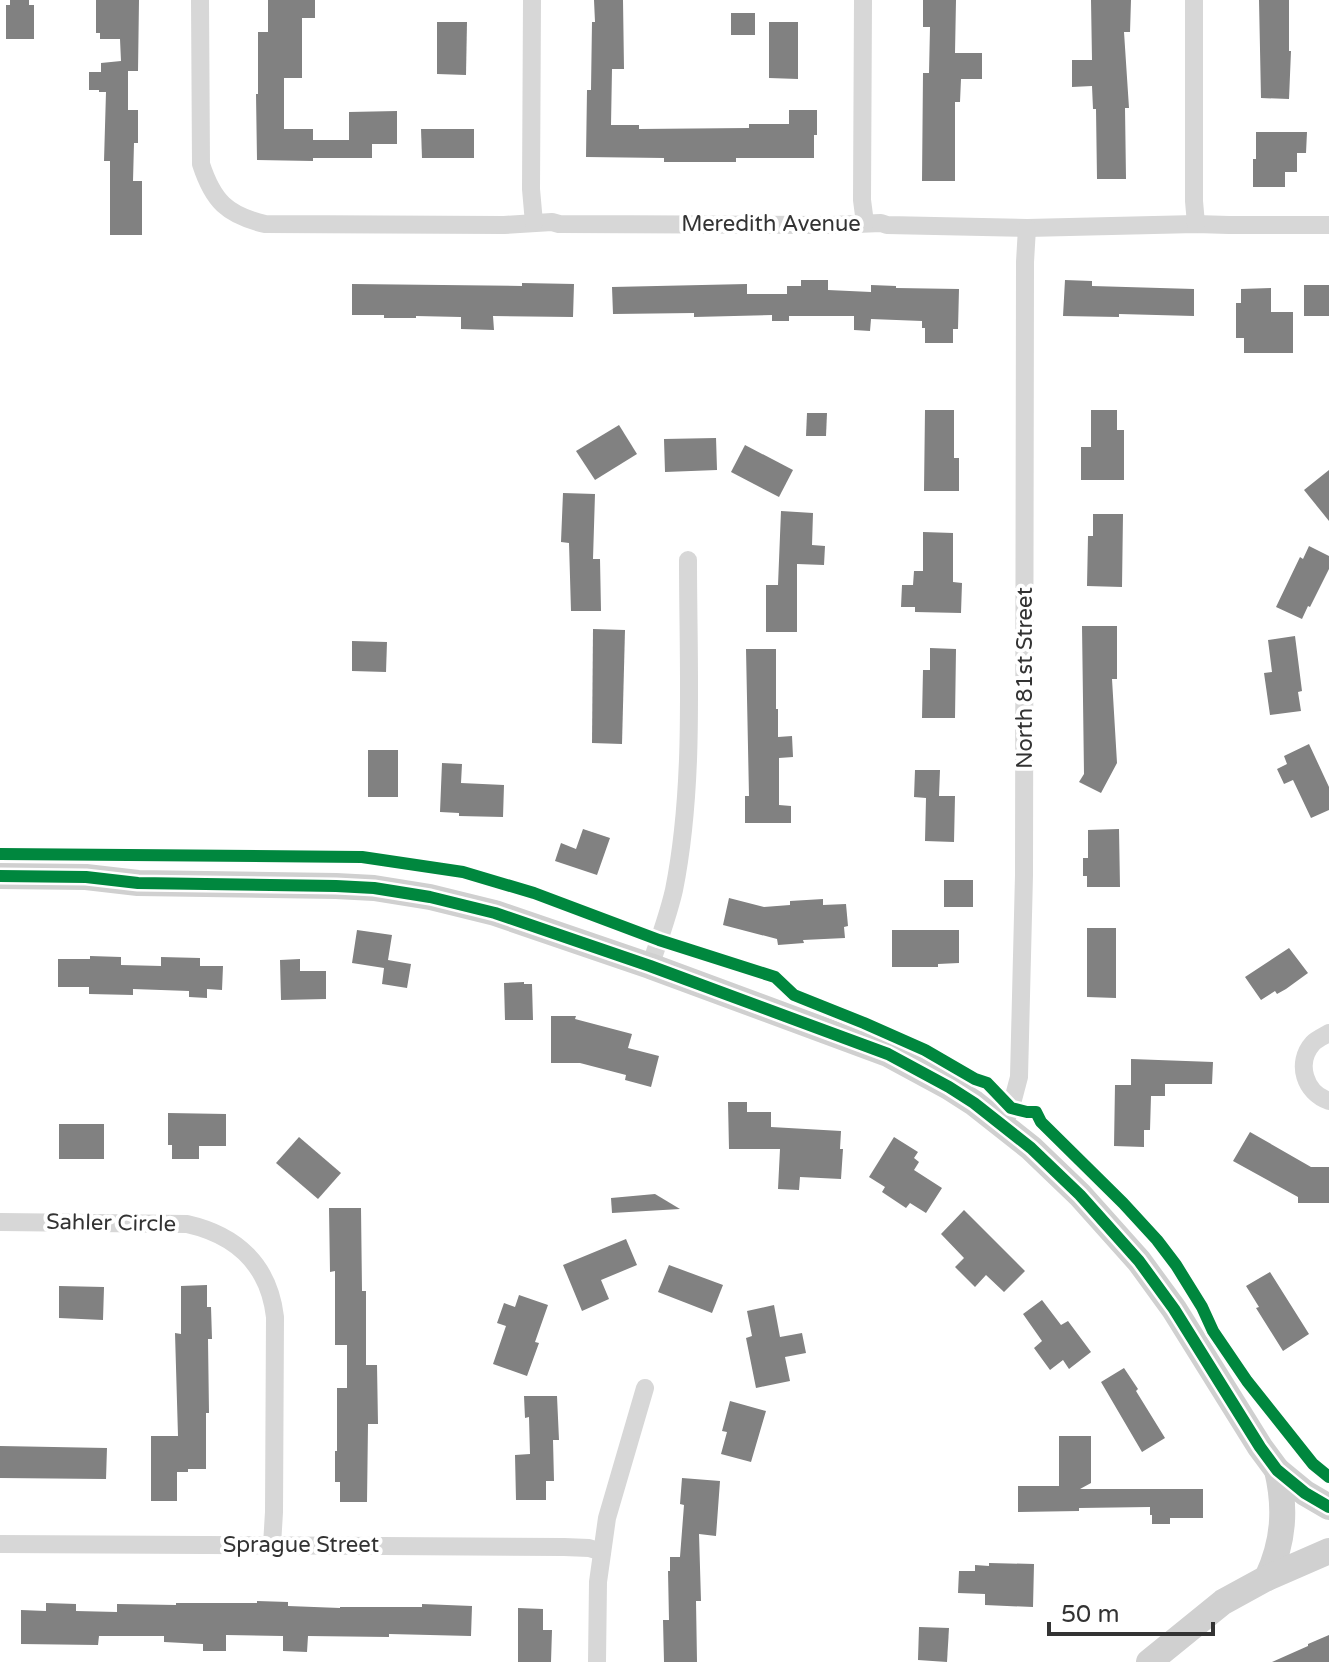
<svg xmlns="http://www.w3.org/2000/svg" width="1329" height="1662" viewBox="0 0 1329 1662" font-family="'Varela Round',sans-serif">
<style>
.building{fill:#818181}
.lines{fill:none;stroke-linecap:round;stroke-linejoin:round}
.street{stroke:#d7d7d7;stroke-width:18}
.secondary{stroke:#d0d0d0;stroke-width:26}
.cycleway-casing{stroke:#fff;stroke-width:17}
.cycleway{stroke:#00873e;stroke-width:12}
.labels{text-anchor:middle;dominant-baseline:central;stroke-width:8;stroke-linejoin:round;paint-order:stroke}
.street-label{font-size:22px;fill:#333;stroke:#fff}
</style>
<rect width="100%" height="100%" fill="#fff"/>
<g class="building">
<path d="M10,0H29V5H34V39H6V5H10Z"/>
<path d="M96,0H139L138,71H128V110H138V143H134L133,181H142V235H110V161H104L106,92H99V90H89V72H101V63L121,61L120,39H100V33H96Z"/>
<path d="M268,0H315V18H302V78H284V129H313V140H349V112L397,111V144H372V158H313V161L257,160L256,94H258V32H268Z"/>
<path d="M594,0H623L624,69H612L611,125H639V129L749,128V124H789V110H817V135H814V158H736V162H664V158L586,157L587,90H591L592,22H595Z"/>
<path d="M923,0H956L955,53H982V79H961L960,102H955V181H922L923,73H929L930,27H923Z"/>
<path d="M1091,0H1131L1130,32H1124L1129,108H1125L1126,179H1097L1096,109H1093L1092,86L1072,87V60H1092Z"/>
<path d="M1259,0H1289V51H1291L1289,99L1261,98Z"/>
<rect x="731" y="13" width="24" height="22"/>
<path d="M437,22H467L466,75L437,74Z"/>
<path d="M769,22H798V79L769,78Z"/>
<path d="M421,129H474V158H422Z"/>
<path d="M1256,132H1307L1306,153H1297V172H1285V187H1253V159H1256Z"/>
<path d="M801,280H828V290L871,292V285L896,286V288L959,289L958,329H953V343H925V328H922V321L871,319L870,331L854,330V316H789V321H772V315L694,317V313L613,314L612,287L747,284V294H787V286H801Z"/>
<path d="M1065,280L1092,281V286L1194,289V316L1119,314V317L1063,316Z"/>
<path d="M522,283L574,284L573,317L493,316L494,330L461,329V317L416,316V318H384V315H352V284L522,286Z"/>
<rect x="1304" y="285" width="25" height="31"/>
<path d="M1271,288V312H1293V353H1244V338H1236V303H1241V289Z"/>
<path d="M925,410H954V458H959V491H924Z"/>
<path d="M1091,410H1117V430H1124V480H1081V447H1091Z"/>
<path d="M807,413H827L826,436H806Z"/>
<path d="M619,425L637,454L595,480L576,451Z"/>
<path d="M716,438L717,470L665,472L664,439Z"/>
<path d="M745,445L793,470L779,497L731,472Z"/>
<path d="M1329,470V521L1304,490Z"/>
<path d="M563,493L595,494L593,559H600L601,611H571L569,543L561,542Z"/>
<path d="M781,511L813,513L812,545L825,546L824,565L797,564V632H766V585H778Z"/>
<path d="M1093,514H1123L1122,587L1087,586L1088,536H1093Z"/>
<path d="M923,532L953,533V582L962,583L961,613L915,612V607H901L902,585H913L914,571H923Z"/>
<path d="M1309,546L1329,556V569L1310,607L1308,606L1302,619L1276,607L1300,557L1303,559Z"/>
<path d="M1082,626H1117V679H1112L1117,763L1101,793L1079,782L1084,774Z"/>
<path d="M593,629L625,630L622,744L592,743Z"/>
<path d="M1295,636L1302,691L1298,692L1301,711L1270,715L1264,673L1272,672L1268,640Z"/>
<path d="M352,641L387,642L386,672L352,671Z"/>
<path d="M930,648L956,649L955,718H922L923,670H930Z"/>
<path d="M746,649H776V709H778V737L792,736L793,757L779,758V805L791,806V823H745V796H749Z"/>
<path d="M1309,744L1329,787V810L1311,818L1293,780L1284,784L1277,769L1287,764L1284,756Z"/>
<rect x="368" y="750" width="30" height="47"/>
<path d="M442,763L462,764L461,783L504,785L503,817L459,816V813L440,812Z"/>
<path d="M915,770H940L939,796H955L954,842L925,841L926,798L914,797Z"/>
<path d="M583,829L610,838L597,875L555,861L561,843L576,849Z"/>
<path d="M1119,829L1120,887H1087V876H1083V858H1088V830Z"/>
<rect x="944" y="880" width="29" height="27"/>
<path d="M729,898L764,907L790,905V901L823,899V905L846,904L848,926L844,927L845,938L803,940L804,943L778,945L777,939L723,925Z"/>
<path d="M1087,928H1116V998L1087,997Z"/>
<path d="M357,930L392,935L388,960L411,964L407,988L382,984L384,968L352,963Z"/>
<path d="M892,930H959V963L938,964V967H892Z"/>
<path d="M1289,948L1308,973L1286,989L1277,994L1275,991L1261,1000L1245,977Z"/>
<path d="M90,956L121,957V965L161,966V957L200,958V966H223L222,990L207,989V998L189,997V991L133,989V995L89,994V987H58V959H90Z"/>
<path d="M300,959V971H326V999L281,1000L280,960Z"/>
<path d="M524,982V984H532L533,1020H505L504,983Z"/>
<path d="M551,1016H576L575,1019L632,1034L628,1048L659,1056L651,1087L625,1080L626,1075L580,1063H551Z"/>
<path d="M1131,1059L1213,1062L1212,1084H1165V1096H1151L1150,1130H1144V1147L1114,1146L1115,1085H1131Z"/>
<path d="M728,1102H747V1112H771V1127L841,1131L840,1149H843L841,1179L800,1177L799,1190L778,1189L780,1149H729Z"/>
<path d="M168,1113L226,1114V1146H199V1159H172V1145H168Z"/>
<rect x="59" y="1124" width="45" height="35"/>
<path d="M1250,1132L1311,1167H1329V1203H1298V1197L1233,1161Z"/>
<path d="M299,1137L341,1173L318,1199L276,1163Z"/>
<path d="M894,1137L918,1152L914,1158L919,1162L914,1170L942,1188L926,1213L910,1203L906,1208L882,1192L885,1187L869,1177Z"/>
<path d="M655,1194L680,1209L612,1213L611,1198Z"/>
<path d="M329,1208H361L362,1291H366V1365H377L378,1424H368L367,1502H340V1482H335V1451H337V1388H347V1345H335V1271L330,1272Z"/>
<path d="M964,1210L1025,1271L1004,1292L986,1275L975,1287L955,1267L964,1258L941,1234Z"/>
<path d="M626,1239L637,1265L601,1280L609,1299L582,1311L563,1265Z"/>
<path d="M669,1265L723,1285L712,1313L658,1292Z"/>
<path d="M1270,1272L1309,1334L1283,1351L1256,1308L1259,1307L1246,1286Z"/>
<path d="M207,1285V1307H211L212,1339H208L209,1413H206V1469H188V1472H177V1501H151V1436H178L175,1333L181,1334V1286Z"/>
<path d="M59,1286L104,1287L103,1320L59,1318Z"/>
<path d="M519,1295L548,1305L535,1342L539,1343L527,1376L493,1364L506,1326L497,1323L504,1303L515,1307Z"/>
<path d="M1042,1300L1061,1325L1068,1321L1091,1352L1069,1369L1063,1360L1050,1370L1034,1348L1042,1341L1023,1314Z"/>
<path d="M774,1305L780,1337L802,1333L806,1353L785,1357L790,1381L756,1388L746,1338L752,1336L747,1311Z"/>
<path d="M1124,1368L1138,1389L1136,1391L1165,1438L1142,1452L1101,1382Z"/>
<path d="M524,1396H557L559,1440H553L554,1481H546V1500H516L515,1455L530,1454L529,1417L525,1418Z"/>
<path d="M730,1401L766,1411L751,1462L721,1454L727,1432L722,1431Z"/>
<path d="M1059,1436H1091V1483L1080,1489H1203V1518H1170V1524H1152V1515H1150V1507L1079,1508V1511L1018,1512V1486H1059Z"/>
<path d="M0,1446L107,1448L106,1479L0,1478Z"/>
<path d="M682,1478L720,1481L716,1536L699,1534L701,1601H696L697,1662H664L663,1620H669L668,1571H670V1557H680L684,1505L680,1504Z"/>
<path d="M989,1563L1034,1564L1033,1607L985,1605V1594L958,1593L959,1571H975V1565L989,1566Z"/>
<path d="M257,1601L288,1602V1606L340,1608V1607H422V1604L472,1606L471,1636L389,1634V1637L308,1636L307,1652L283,1651V1636L226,1635V1651H203V1644L164,1642V1636H99L98,1645L21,1644V1610L46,1611V1603L76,1604V1611L117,1612V1604L176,1605V1603H257Z"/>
<path d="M518,1608L543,1609V1630H552L551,1662H518Z"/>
<path d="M919,1627L949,1628L947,1662L918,1660Z"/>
<path d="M1329,1635V1662H1272L1308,1646V1644Z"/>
</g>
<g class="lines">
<g class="street">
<path d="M200,0L201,164C213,201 227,215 265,224L504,225L552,222L559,224L832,225L881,223L887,225L1027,228L1196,224L1229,225H1329"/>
<path d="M532,0L531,189L534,223"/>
<path d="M863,0L862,200L865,223"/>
<path d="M1194,0V201L1196,224"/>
<path d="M650,966C659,941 668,916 674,890C695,785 688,668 688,560"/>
<path d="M1329,1033C1324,1036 1317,1039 1313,1043C1295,1063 1305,1093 1329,1101"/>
<path d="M1002,1125L1010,1111L1019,1077L1024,875L1025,262L1027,228"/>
<path d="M0,1222L187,1224C236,1235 269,1265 275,1317L274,1512L272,1545"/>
<path d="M0,1544L564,1547L589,1548L602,1552"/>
<path d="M597,1662L598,1582L607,1518L645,1388"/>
</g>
<g class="secondary">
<path d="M0,876L86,877L138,883L336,886L374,888L430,897L495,913L650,966L888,1054L949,1087L974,1103L1031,1148L1080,1195L1139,1261L1174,1309L1260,1447L1277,1470L1305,1493L1329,1507"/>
<path d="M1267,1578C1284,1542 1286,1508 1277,1470"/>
<path d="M1149,1662L1223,1602L1267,1578L1329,1551"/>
</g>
<defs>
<g id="cycleway">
<path d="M0,854L362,857L463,872L534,893L659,940L775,977L794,995L864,1023L925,1050L975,1079L987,1083L1011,1108L1027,1112H1036L1041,1122L1123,1203L1157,1240L1176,1265L1202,1307L1213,1331L1247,1381L1313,1464L1329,1477"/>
<path d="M0,876L86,877L138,883L336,886L374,888L430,897L495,913L650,966L888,1054L949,1087L974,1103L1031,1148L1080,1195L1139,1261L1174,1309L1260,1447L1277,1470L1305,1493L1329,1507"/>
</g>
</defs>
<use href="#cycleway" class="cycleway-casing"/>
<use href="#cycleway" class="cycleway"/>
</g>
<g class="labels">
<g class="street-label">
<text x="771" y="224">Meredith Avenue</text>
<text transform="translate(1025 678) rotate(-90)">North 81st Street</text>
<text transform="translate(111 1223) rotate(1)">Sahler Circle</text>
<text x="301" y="1545">Sprague Street</text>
</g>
</g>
<path d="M1049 1622v12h164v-12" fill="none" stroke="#333333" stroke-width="4"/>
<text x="1061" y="1622" font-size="24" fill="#333333" stroke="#ffffff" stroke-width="6" paint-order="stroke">50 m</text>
</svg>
